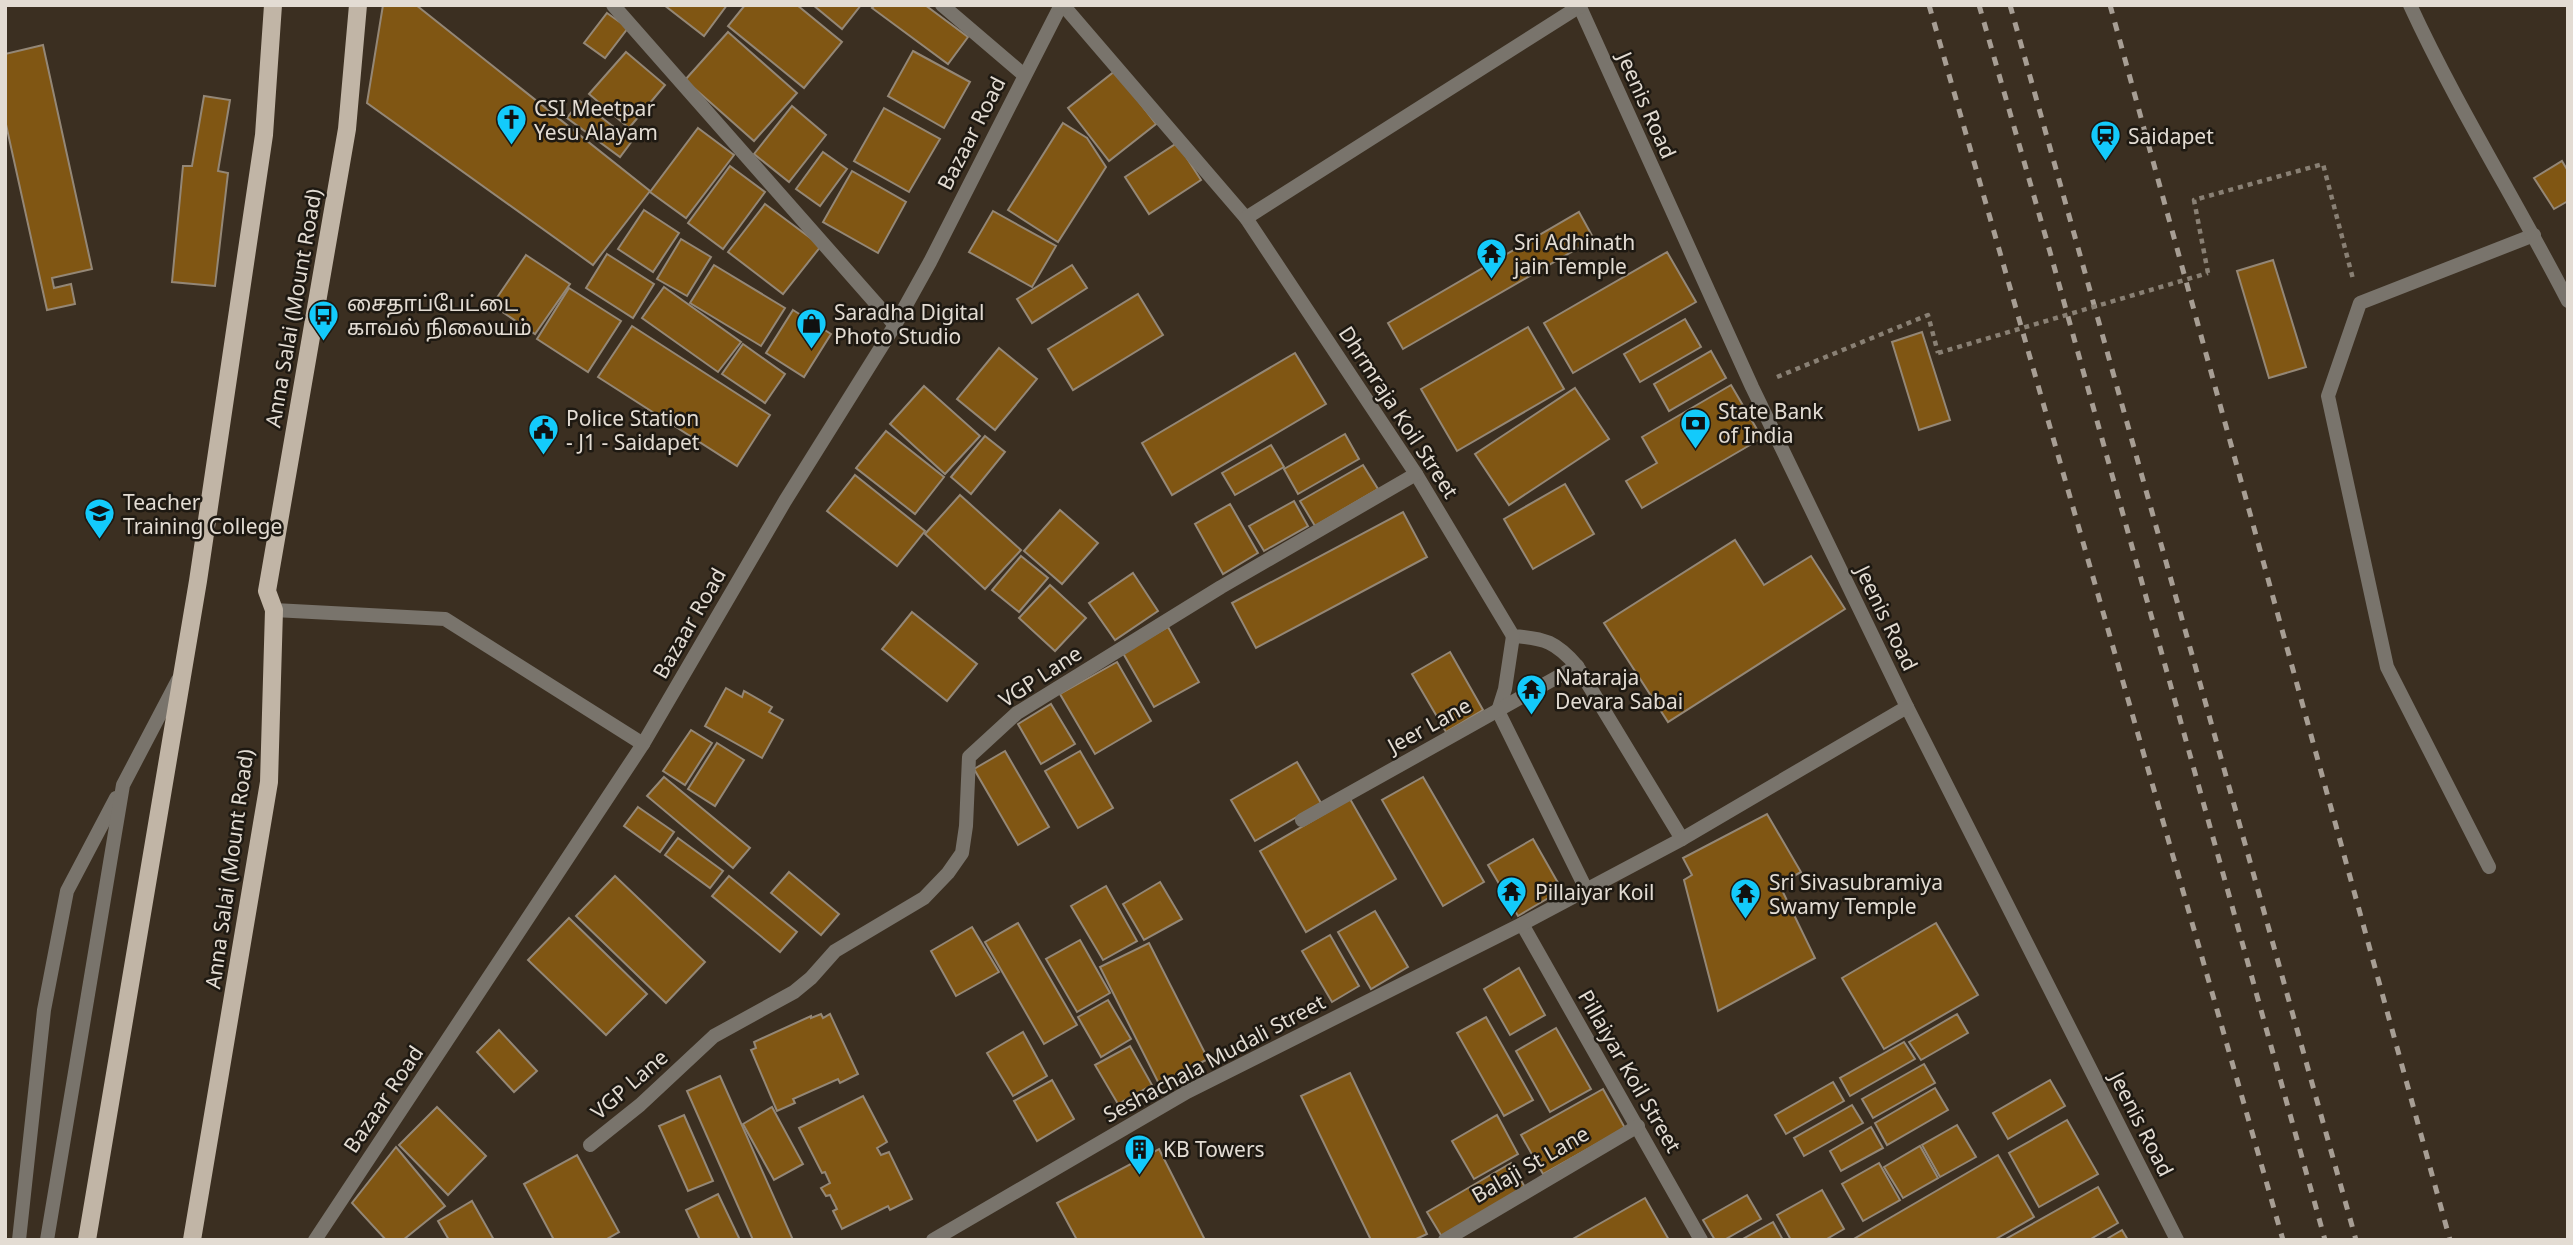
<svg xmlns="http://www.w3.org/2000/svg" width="2573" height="1245" viewBox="0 0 2573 1245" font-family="'Noto Sans','Noto Sans Tamil',sans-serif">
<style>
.building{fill:#805613;stroke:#948776;stroke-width:2}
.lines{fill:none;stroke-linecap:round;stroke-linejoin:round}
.path{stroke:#898074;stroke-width:4.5;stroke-dasharray:5 5;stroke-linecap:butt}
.service{stroke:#79746c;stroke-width:14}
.minor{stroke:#79746c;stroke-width:14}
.tertiary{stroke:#79746c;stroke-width:14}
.primary{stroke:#c1b5a6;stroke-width:18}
.rail{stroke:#a79e94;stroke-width:5;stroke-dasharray:9 9;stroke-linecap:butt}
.path-bridge{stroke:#898074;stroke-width:4.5;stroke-dasharray:5 5;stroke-linecap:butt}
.labels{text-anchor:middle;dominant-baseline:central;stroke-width:5;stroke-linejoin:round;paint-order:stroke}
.street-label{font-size:21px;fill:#e3dcd3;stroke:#1e1912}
.poi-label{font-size:21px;fill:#e3dcd3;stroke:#1e1912;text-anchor:start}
</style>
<rect width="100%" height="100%" fill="#3b2f21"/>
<g class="building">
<path d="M383,5H416L650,191L593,265L367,103Z"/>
<path d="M664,5H727L704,36Z"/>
<path d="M745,5H797L842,42L804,88L728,26Z"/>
<path d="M813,5H861L842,29Z"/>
<path d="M875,5H925L968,37L948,64L872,8Z"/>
<path d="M607,13L628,28L605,58L584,43Z"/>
<path d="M728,32L797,93L754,141L685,80Z"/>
<path d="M43,45L92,269L52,278L54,288L71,284L75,304L47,310L5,120V54Z"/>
<path d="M913,51L970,82L944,128L888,96Z"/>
<path d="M626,52L665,85L629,128L589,94Z"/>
<path d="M1115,71L1156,124L1109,161L1068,108Z"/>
<path d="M204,96L230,100L218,171L228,173L215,286L172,282L183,166H192Z"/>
<path d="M580,101L632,141L620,157L567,118Z"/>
<path d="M792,106L826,135L789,182L754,154Z"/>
<path d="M884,108L940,139L909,192L854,161Z"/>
<path d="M1063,123L1087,138L1106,167L1058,242L1008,210Z"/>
<path d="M698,128L734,155L686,218L650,192Z"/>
<path d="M1177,143L1201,180L1149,214L1125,177Z"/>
<path d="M823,152L847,169L820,206L796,189Z"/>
<path d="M2562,161L2568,171V201L2554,209L2534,178Z"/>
<path d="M730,166L765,192L723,249L688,223Z"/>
<path d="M852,171L906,202L878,253L823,222Z"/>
<path d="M765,204L821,246L783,294L728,252Z"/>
<path d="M644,210L679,233L653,272L618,249Z"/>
<path d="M993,211L1056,246L1032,287L969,252Z"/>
<path d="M1579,212L1594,239L1403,349L1388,323Z"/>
<path d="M681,239L711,257L687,296L657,279Z"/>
<path d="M1667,252L1696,302L1573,373L1544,323Z"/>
<path d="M607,254L654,284L633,318L586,288Z"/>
<path d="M526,255L570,284L535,334L492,305Z"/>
<path d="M2273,260L2306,367L2269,378L2237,271Z"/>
<path d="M714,265L785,308L761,346L690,303Z"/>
<path d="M1072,265L1087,288L1032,323L1017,299Z"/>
<path d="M664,287L741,342L718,372L642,318Z"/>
<path d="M569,288L621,321L588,372L537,339Z"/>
<path d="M1138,294L1163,335L1073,390L1048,349Z"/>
<path d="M793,310L831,334L804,377L766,353Z"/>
<path d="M1685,319L1701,347L1640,382L1624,354Z"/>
<path d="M632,326L770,415L737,466L598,377Z"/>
<path d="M1528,327L1564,389L1457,451L1421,389Z"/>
<path d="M1922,332L1950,420L1919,430L1892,342Z"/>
<path d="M743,344L785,374L765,403L722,374Z"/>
<path d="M999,348L1037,379L995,430L957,399Z"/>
<path d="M1711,351L1726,378L1669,411L1654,384Z"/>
<path d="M1295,353L1326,404L1172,495L1142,443Z"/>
<path d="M1731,385L1762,438L1642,508L1626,481L1657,463L1642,437Z"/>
<path d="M924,386L980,436L945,474L890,424Z"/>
<path d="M1575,388L1609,439L1509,505L1475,454Z"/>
<path d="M886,431L944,477L915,514L856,468Z"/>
<path d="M1345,434L1359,459L1298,494L1284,469Z"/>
<path d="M985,436L1005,452L971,494L951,477Z"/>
<path d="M1271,445L1284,467L1235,495L1222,473Z"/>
<path d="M1363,465L1378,489L1315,526L1300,501Z"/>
<path d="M855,475L925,531L897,566L827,511Z"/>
<path d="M1565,484L1594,534L1533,569L1504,519Z"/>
<path d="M960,495L1021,550L985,589L925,534Z"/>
<path d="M1294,501L1308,526L1264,551L1249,526Z"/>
<path d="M1230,504L1258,553L1223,574L1195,524Z"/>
<path d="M1060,510L1098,543L1062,584L1024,551Z"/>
<path d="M1403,512L1427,557L1256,648L1232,603Z"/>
<path d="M1735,540L1764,585L1811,556L1845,609L1668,722L1604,623Z"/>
<path d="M1021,556L1048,578L1019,612L992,590Z"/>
<path d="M1133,573L1158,611L1115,640L1089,603Z"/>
<path d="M1050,585L1086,618L1055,651L1019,618Z"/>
<path d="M912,612L977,664L947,701L882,649Z"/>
<path d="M1168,627L1199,682L1154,707L1123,653Z"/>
<path d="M1450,652L1483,710L1446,732L1412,674Z"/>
<path d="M1117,662L1151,721L1095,754L1060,694Z"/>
<path d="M726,688L742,697L744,691L772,707L769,712L783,720L762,758L705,726Z"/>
<path d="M1051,704L1075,744L1041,764L1018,724Z"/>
<path d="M691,730L712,743L685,785L663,771Z"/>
<path d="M717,743L744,760L715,806L688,789Z"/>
<path d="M1005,751L1049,827L1018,845L974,769Z"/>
<path d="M1080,751L1113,808L1078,828L1045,771Z"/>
<path d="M1297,762L1321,803L1255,841L1231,800Z"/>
<path d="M664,777L750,848L733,868L647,796Z"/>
<path d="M1423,777L1484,882L1443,906L1382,800Z"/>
<path d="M1350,799L1396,879L1306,932L1260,851Z"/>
<path d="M638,807L674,832L660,852L624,826Z"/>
<path d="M1767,814L1801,872L1779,884L1815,958L1718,1011L1684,880L1692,875L1683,858Z"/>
<path d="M678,838L723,871L710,888L665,855Z"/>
<path d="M1533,839L1562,890L1518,916L1488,865Z"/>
<path d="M789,872L839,914L821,935L771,893Z"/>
<path d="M615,876L705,962L666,1003L576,916Z"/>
<path d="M729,876L797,932L780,952L712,896Z"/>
<path d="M1160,882L1182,919L1144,940L1123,904Z"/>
<path d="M1106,886L1137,941L1103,960L1071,906Z"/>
<path d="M1375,911L1408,967L1371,989L1338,932Z"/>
<path d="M569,918L647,994L606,1035L528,960Z"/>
<path d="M1018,923L1077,1025L1044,1044L985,942Z"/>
<path d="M1936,923L1978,995L1884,1049L1842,978Z"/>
<path d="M972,927L999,972L956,996L931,951Z"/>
<path d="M1330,935L1359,986L1332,1002L1302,951Z"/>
<path d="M1080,940L1110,993L1077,1012L1046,959Z"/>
<path d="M1149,943L1208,1059L1159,1084L1100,967Z"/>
<path d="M1519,968L1545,1015L1510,1035L1484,989Z"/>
<path d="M1108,1000L1131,1039L1101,1057L1078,1017Z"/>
<path d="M821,1014L823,1018L830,1014L858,1074L840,1083L838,1079L793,1099L795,1103L777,1111L751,1050L756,1048L754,1042L811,1016V1018Z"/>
<path d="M1957,1014L1968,1033L1921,1060L1909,1042Z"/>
<path d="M1486,1017L1533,1100L1504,1116L1457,1033Z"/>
<path d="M1556,1028L1591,1089L1550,1112L1516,1051Z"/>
<path d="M499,1030L537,1071L514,1092L477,1052Z"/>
<path d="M1023,1032L1047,1076L1013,1096L987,1053Z"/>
<path d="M1904,1042L1915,1059L1850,1096L1840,1078Z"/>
<path d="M1130,1046L1152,1085L1118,1104L1095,1065Z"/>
<path d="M1924,1064L1935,1083L1873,1118L1862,1099Z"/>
<path d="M1350,1073L1427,1234L1414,1240H1371L1301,1096Z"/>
<path d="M720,1076L793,1240H753L687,1091Z"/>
<path d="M1052,1080L1074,1119L1037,1141L1014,1101Z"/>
<path d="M2050,1080L2065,1106L2008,1139L1993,1113Z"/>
<path d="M1833,1082L1844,1101L1786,1134L1775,1115Z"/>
<path d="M1935,1088L1948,1110L1887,1145L1875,1123Z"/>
<path d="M1603,1089L1625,1128L1543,1174L1521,1135Z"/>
<path d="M863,1096L887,1142L877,1148L881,1155L889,1152L912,1199L890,1210L888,1206L842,1229L833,1211L837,1209L830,1195L826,1196L821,1188L830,1183L825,1172L822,1173L799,1128Z"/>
<path d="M1852,1105L1863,1123L1804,1156L1794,1138Z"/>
<path d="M437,1107L486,1156L448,1195L399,1145Z"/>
<path d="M772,1107L803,1164L774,1180L743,1124Z"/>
<path d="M684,1115L713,1181L688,1191L659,1126Z"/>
<path d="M1497,1115L1518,1154L1474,1179L1452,1141Z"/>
<path d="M2067,1120L2098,1174L2039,1207L2009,1153Z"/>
<path d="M1957,1125L1976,1157L1940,1177L1922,1145Z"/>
<path d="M1871,1127L1883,1148L1841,1171L1830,1151Z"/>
<path d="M1920,1146L1938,1178L1903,1198L1884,1167Z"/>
<path d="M396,1147L445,1206L403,1240H386L352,1203Z"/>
<path d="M1159,1149L1205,1240H1077L1057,1203Z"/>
<path d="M577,1155L619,1232L605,1240H554L524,1184Z"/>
<path d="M1998,1155L2034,1217L1994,1240H1852Z"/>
<path d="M1511,1163L1526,1189L1442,1237L1427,1212Z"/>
<path d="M1879,1163L1900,1200L1863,1221L1842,1184Z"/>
<path d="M2098,1187L2118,1223L2089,1240H2004Z"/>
<path d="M1822,1190L1844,1229L1825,1240H1791L1777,1215Z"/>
<path d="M718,1194L740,1240H700L686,1210Z"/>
<path d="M1747,1195L1761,1219L1724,1240H1715L1703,1220Z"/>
<path d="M1645,1198L1669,1240H1571Z"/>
<path d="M472,1201L494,1240H449L438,1221Z"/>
<path d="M1773,1222L1783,1240H1741Z"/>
<path d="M2122,1230L2128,1240H2105Z"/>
</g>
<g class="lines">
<g class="path">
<path d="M2208,273L2194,200L2323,164L2353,279"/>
<path d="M1777,377L1928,315L1938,353"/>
</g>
<g class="service">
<path d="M2489,867L2387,667L2328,396L2360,303L2534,235"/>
<path d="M19,1240L44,1010L67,891L116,798"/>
<path d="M47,1240L123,785L178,680"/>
</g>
<g class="minor">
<path d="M613,5L895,325"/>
<path d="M942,5L1024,75"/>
<path d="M1063,5L1246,218L1416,474L1513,636C1545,638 1556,642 1577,666L1682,839"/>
<path d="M1579,5L1752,387L1907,707L2177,1240"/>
<path d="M2410,5C2457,107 2517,202 2568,301"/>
<path d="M1246,218L1580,6"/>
<path d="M274,610L445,619L643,744"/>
<path d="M1513,636L1505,689L1498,711L1587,891"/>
<path d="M1302,820L1577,666"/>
<path d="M1522,924L1701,1240"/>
<path d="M590,1145L640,1105L714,1036L794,992L811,978L835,951L924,898L948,873L962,853L966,826L969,757L1017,713L1221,587L1416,474"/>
<path d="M933,1240L1187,1092L1522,924L1682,839L1907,707"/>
<path d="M1445,1240L1638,1126"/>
</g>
<path class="tertiary" d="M315,1240L643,744L785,501L895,325L930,262L1061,5"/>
<g class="primary">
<path d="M87,1240L198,581L264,135L273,5"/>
<path d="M192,1240L269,782L274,610L267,591L347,129L358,5"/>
</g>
<g class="rail">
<path d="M1929,5L2283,1240"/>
<path d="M1979,5L2050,252L2325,1240"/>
<path d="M2010,5L2356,1240"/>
<path d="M2110,5L2450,1240"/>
</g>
<path class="path-bridge" d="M1938,353L2208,273"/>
</g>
<defs>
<symbol id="church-pin" viewBox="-11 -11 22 30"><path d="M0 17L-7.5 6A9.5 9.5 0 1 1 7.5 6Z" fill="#13cafb" stroke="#1e1912"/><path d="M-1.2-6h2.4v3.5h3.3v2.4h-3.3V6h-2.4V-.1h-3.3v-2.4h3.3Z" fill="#111"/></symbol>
<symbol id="station-pin" viewBox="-11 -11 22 30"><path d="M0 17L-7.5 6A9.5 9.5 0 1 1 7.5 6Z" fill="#13cafb" stroke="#1e1912"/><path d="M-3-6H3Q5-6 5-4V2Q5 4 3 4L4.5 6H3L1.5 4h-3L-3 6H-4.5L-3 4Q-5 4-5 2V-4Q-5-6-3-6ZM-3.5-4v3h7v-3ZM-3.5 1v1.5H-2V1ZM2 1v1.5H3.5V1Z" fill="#111"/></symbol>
<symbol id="temple-pin" viewBox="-11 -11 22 30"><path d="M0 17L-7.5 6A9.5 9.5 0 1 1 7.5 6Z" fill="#13cafb" stroke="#1e1912"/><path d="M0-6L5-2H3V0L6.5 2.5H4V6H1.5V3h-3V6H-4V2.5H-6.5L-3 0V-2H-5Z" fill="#111"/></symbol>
<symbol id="bus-pin" viewBox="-11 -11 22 30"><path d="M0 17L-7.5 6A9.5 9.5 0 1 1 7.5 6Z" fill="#13cafb" stroke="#1e1912"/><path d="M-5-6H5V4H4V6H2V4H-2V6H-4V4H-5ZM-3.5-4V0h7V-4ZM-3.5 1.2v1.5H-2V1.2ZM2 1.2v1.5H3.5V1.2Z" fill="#111"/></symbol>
<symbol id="shop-pin" viewBox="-11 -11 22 30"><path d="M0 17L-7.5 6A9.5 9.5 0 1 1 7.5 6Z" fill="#13cafb" stroke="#1e1912"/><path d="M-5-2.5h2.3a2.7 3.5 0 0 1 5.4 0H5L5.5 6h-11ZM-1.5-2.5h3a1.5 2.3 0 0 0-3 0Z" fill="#111"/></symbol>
<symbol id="bank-pin" viewBox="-11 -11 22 30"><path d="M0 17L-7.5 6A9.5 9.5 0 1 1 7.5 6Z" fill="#13cafb" stroke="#1e1912"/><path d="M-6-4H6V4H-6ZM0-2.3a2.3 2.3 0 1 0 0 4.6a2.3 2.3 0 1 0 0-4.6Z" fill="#111"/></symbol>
<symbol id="civic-pin" viewBox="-11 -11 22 30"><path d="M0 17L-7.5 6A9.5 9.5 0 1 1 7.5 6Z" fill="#13cafb" stroke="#1e1912"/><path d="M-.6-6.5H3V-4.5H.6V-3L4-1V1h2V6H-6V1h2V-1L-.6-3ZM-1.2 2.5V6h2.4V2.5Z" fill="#111"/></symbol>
<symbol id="university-pin" viewBox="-11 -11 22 30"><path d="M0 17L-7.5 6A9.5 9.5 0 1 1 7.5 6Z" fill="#13cafb" stroke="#1e1912"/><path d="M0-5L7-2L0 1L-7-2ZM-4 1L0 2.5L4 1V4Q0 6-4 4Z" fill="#111"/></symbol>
<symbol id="building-pin" viewBox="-11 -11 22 30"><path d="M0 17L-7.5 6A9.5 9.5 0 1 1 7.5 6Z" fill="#13cafb" stroke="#1e1912"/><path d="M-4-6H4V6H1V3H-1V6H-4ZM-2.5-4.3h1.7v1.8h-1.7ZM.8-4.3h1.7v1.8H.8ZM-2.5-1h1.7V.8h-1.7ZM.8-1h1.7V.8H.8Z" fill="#111"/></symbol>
</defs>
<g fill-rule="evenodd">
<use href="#church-pin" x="494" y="102" width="35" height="47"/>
<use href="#station-pin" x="2088" y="118" width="35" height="47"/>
<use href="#temple-pin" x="1474" y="236" width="35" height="47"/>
<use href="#bus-pin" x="306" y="298" width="35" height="47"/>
<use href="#shop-pin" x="794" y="306" width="35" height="47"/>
<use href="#bank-pin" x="1678" y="406" width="35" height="47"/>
<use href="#civic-pin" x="526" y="412" width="35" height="47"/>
<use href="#university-pin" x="82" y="496" width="35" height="47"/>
<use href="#temple-pin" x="1514" y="672" width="35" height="47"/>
<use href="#temple-pin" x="1494" y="874" width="35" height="47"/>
<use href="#temple-pin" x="1728" y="876" width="35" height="47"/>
<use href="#building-pin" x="1122" y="1132" width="35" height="47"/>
</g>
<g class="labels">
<g class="street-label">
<text transform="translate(1647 105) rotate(66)">Jeenis Road</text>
<text transform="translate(971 133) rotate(-63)">Bazaar Road</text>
<text transform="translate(293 308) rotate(-80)">Anna Salai (Mount Road)</text>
<text transform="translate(1399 412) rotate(57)">Dhrmraja Koil Street</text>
<text transform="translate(1887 618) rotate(64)">Jeenis Road</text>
<text transform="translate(689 623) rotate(-60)">Bazaar Road</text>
<text transform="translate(1040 676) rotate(-33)">VGP Lane</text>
<text transform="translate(1429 725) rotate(-29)">Jeer Lane</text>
<text transform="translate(229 869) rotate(-82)">Anna Salai (Mount Road)</text>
<text transform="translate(1214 1058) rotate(-28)">Seshachala Mudali Street</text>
<text transform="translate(1630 1071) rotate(60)">Pillaiyar Koil Street</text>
<text transform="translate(629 1084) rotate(-41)">VGP Lane</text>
<text transform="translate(383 1099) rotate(-56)">Bazaar Road</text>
<text transform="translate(2142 1124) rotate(63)">Jeenis Road</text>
<text transform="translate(1530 1164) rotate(-30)">Balaji St Lane</text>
</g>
<g class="poi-label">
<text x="534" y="108">CSI Meetpar<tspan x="534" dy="24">Yesu Alayam</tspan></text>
<text x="2128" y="136">Saidapet</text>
<text x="1514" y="242">Sri Adhinath<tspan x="1514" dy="24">jain Temple</tspan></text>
<text x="347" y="303">சைதாப்பேட்டை<tspan x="347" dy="24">காவல் நிலையம்</tspan></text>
<text x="834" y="312">Saradha Digital<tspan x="834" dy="24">Photo Studio</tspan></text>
<text x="1718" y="411">State Bank<tspan x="1718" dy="24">of India</tspan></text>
<text x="566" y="418">Police Station<tspan x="566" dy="24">- J1 - Saidapet</tspan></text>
<text x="123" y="502">Teacher<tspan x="123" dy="24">Training College</tspan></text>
<text x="1555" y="677">Nataraja<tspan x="1555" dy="24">Devara Sabai</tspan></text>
<text x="1769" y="882">Sri Sivasubramiya<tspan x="1769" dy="24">Swamy Temple</tspan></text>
<text x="1535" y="892">Pillaiyar Koil</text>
<text x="1163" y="1149">KB Towers</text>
</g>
</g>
<rect width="2573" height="1245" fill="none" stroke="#e3dcd3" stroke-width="14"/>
</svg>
